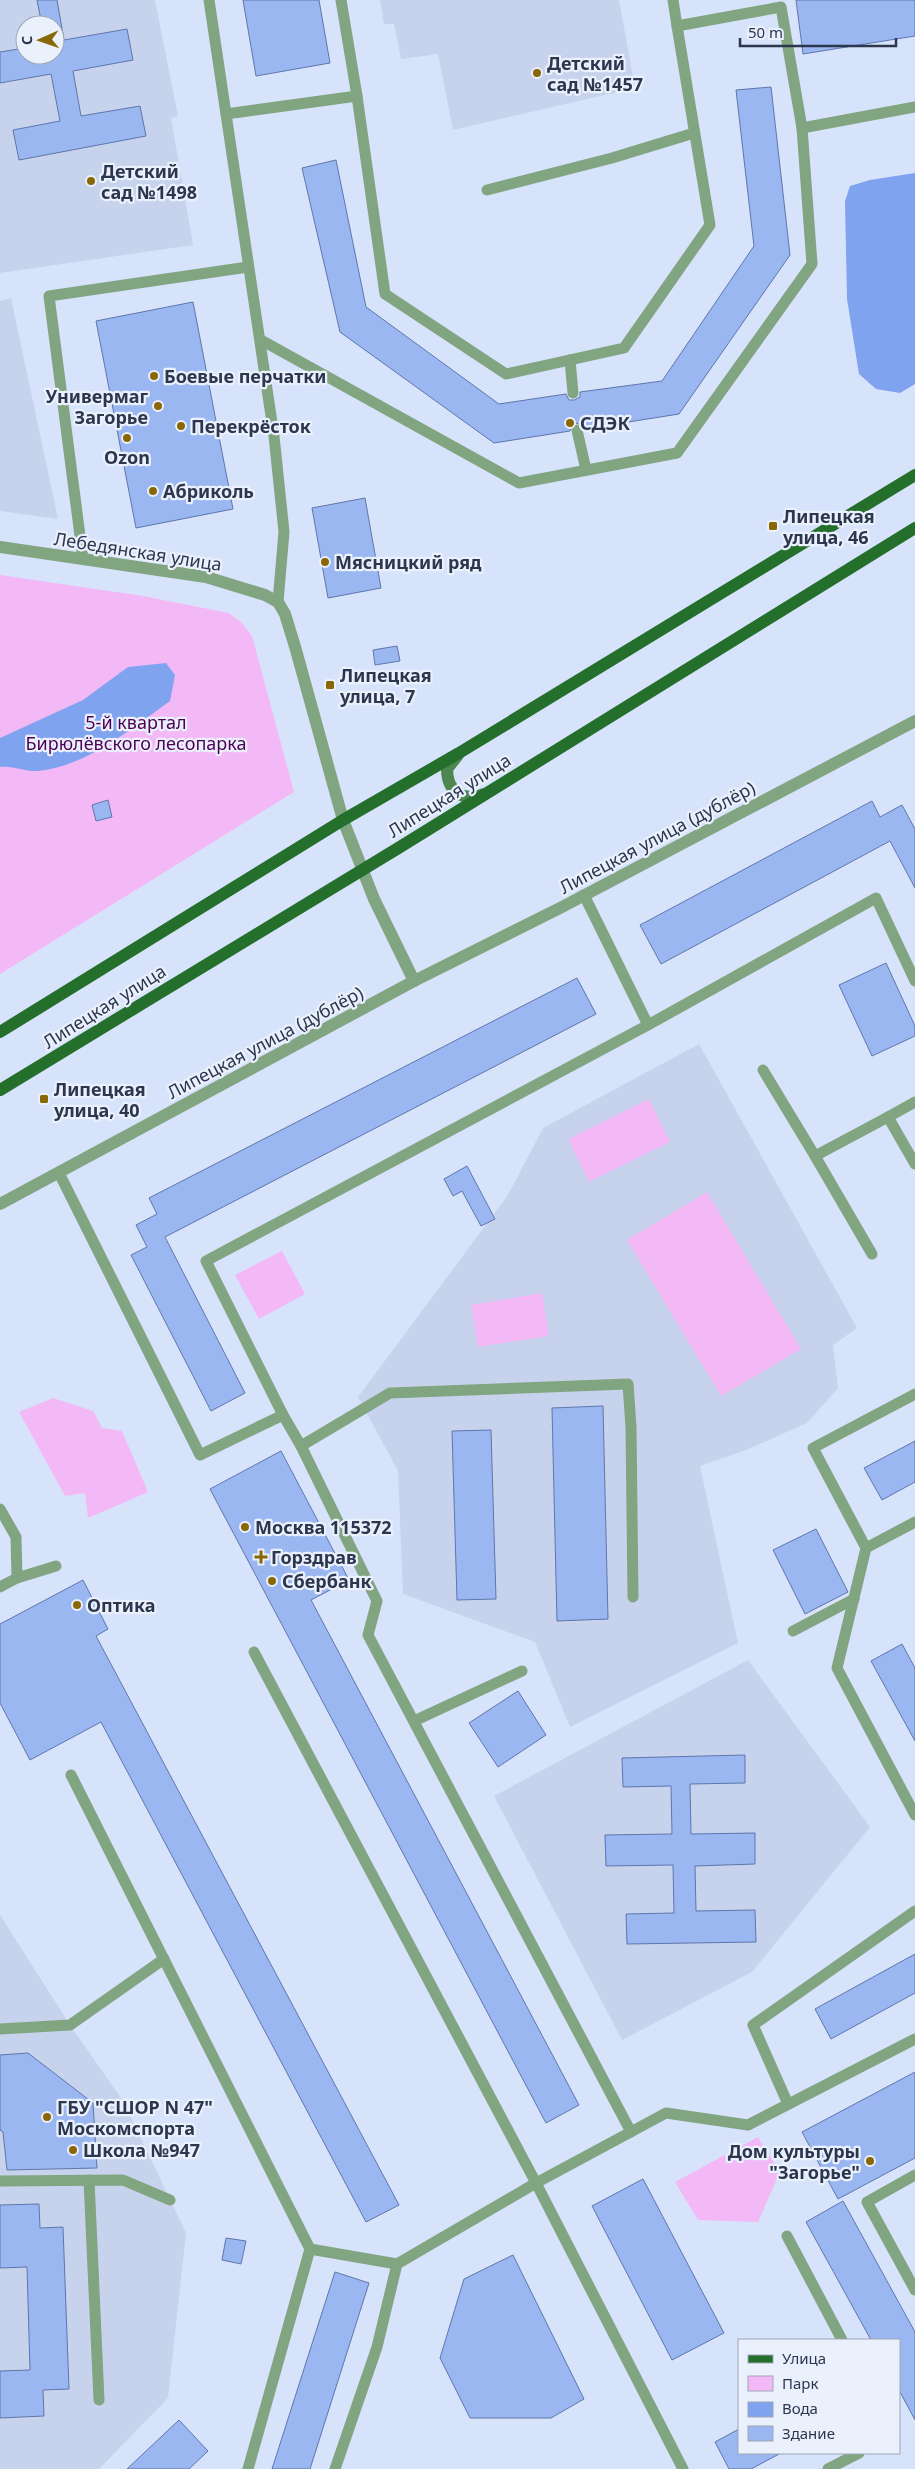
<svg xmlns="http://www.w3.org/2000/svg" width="915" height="2469" viewBox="0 0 915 2469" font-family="'Noto Sans',sans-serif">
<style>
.built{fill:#c7d3ed;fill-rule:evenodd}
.green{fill:#f3b9f6}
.water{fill:#80a3ef}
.building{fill:#9bb7f1;stroke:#5e76ab}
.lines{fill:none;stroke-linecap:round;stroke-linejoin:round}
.lane{stroke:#80a580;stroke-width:11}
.street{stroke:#80a580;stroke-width:12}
.secondary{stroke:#4e8650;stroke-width:12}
.primary{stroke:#246f2b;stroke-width:12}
.poi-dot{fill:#8a6705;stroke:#eaf0fc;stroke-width:2}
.labels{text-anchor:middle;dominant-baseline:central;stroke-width:4.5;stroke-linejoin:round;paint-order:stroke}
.poi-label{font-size:18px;font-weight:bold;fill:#2c374e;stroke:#eaf0fc;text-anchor:start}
.street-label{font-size:18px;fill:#2c374e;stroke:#eaf0fc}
.park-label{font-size:18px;fill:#4e0054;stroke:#eaf0fc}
</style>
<rect width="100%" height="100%" fill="#d7e3fb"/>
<g class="built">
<path d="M0,0H155L178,116L171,118L193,245L0,273ZM25,25H55V55H25Z"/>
<path d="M380,0H619L635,88L453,130L438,54L401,59L394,24H384Z"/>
<path d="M11,298L58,519L0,511V301Z"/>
<path d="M699,1044L857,1328L833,1345L838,1388L807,1423L746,1450L700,1466L738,1643L570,1727L535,1642L403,1594L398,1471L358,1397L508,1195L543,1128Z"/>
<path d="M748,1660L870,1827L752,1972L622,2040L494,1796Z"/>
<path d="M0,1915L70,2025L123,2101L186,2233L168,2398L99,2469H0Z"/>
</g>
<g class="green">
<path d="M0,575L143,596L229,613L242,623L252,636L294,792L0,974Z"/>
<path d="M649,1099L670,1142L589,1182L568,1139Z"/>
<path d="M707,1192L801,1349L721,1396L627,1240Z"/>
<path d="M282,1251L305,1294L259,1319L235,1275Z"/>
<path d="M542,1293L549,1336L478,1347L471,1305Z"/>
<path d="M53,1398L93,1411L102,1428L122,1431L148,1492L88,1518L85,1493L65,1496L19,1412Z"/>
<path d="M758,2137L780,2172L758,2222L698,2220L675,2182Z"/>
</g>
<g class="water">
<path d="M915,173V384L900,393L876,389L859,374L847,299L845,201L850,186L870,180Z"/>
<path d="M166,663L175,675L170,701C131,729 87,766 38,771C26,772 12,765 0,767V738L83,700L128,667Z"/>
</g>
<g class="building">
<path d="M37,0H57L64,40L127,29L133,60L73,71L81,116L140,106L146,136L19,160L13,130L60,121L51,74L0,83V52L25,48V55H55V25H42Z"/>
<path d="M243,0H319L330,63L256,76Z"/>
<path d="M796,0H915V36L803,54Z"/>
<path d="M771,87L790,255L679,414L584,429L582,425L576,423L572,425L570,431L494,443L340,332L302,168L336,160L366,307L499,404L566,394L569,400H574L580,397V392L662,381L754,246L736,90Z"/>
<path d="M193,302L233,509L136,528L96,321Z"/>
<path d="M365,498L381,588L328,598L312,508Z"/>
<path d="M397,646L400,661L375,665L373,650Z"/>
<path d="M108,800L112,817L96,821L92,805Z"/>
<path d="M872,801L880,817L902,805L915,829V888L890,841L661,964L640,925Z"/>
<path d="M886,963L915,1026V1036L872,1056L839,985Z"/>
<path d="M577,978L596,1014L165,1237L245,1393L211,1411L131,1255L147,1247L136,1225L157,1214L149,1198Z"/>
<path d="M467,1166L495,1219L481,1226L462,1191L453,1196L444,1179Z"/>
<path d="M603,1406L608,1619L557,1621L552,1408Z"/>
<path d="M491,1430L496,1599L457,1600L452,1431Z"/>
<path d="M915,1441V1482L882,1500L864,1468Z"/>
<path d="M281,1451L349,1580L311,1600L579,2105L546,2123L210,1489Z"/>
<path d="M816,1529L848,1592L805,1614L773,1550Z"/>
<path d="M83,1580L108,1629L96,1636L399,2205L366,2222L101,1722L30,1760L0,1703V1624Z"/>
<path d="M902,1644L915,1668V1741L871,1661Z"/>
<path d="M518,1691L546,1735L498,1767L469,1723Z"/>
<path d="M745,1755V1783L690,1784L691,1834L755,1833V1864L695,1866L696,1911L755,1910L756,1942L627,1944L626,1914L674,1913L673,1865L606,1866L605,1835L672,1834L671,1786L623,1787L622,1758Z"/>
<path d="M915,1954V1993L831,2039L815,2009Z"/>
<path d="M28,2053L93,2103L97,2168L7,2170L3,2132L0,2130V2055Z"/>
<path d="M915,2072V2158L838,2199L802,2132Z"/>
<path d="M643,2179L724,2333L672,2360L592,2206Z"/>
<path d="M843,2201L915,2332V2420L899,2390V2340H871L806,2222Z"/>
<path d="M39,2204L40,2228L63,2227L69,2389L43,2390L44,2416L0,2418V2371L30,2370L27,2267L0,2268V2205Z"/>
<path d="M226,2238L246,2241L241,2264L222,2260Z"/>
<path d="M513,2255L584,2399L551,2418H470L440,2358L464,2279Z"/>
<path d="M335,2272L369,2283L310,2469H272Z"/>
<path d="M179,2420L208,2451L189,2469H127Z"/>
<path d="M739,2429V2453H781L751,2469H729L715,2442Z"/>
</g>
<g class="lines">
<g class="lane">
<path d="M209,0L274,436L284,532L278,602"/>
<path d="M341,0L357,96"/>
<path d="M673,0L677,26L781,7L802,128"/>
<path d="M226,114L357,96L385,294L506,374L624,348L710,225L677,26"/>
<path d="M487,190L612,158L694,133"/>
<path d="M261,340L519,483L677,453L812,264L802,128L915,107"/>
<path d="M570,360L573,393"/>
<path d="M577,430L586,470"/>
<path d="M83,559L49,296L248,267"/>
<path d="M584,895L648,1025L876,898L915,981"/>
<path d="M763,1070L815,1156L888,1117"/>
<path d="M915,1102L888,1117L915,1164"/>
<path d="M815,1156L872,1254"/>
<path d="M59,1173L200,1455L283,1415L206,1261L648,1025"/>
<path d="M915,1394L813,1448L866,1548L837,1668L915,1815"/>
<path d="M283,1415L301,1446L377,1601L368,1635L631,2132"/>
<path d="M301,1446L390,1393L628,1384L631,1427L633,1597"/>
<path d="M0,1509L16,1537L17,1578L0,1587"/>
<path d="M866,1548L915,1522"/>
<path d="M17,1578L56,1566"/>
<path d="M793,1631L854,1599"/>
<path d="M254,1652L536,2183L683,2469"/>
<path d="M414,1721L522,1671"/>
<path d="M71,1775L310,2249L397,2264"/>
<path d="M0,2029L70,2025L164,1959"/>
<path d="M788,2104L753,2025L915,1911"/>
<path d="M915,2175L867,2202L915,2290"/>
<path d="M89,2180L99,2400"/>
<path d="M0,2181L123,2180L170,2200"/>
<path d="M787,2236L842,2340"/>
<path d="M248,2469L310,2249"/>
<path d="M335,2469L377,2347L397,2264L536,2183L666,2113L748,2125L915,2039"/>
<path d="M828,2469L859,2453"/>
</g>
<g class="street">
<path d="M0,547L206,577L265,595L278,602L285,614L296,650L343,820L374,899L414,981"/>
<path d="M0,1204L414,981L562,907L915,721"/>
</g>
<path class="secondary" d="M458,755L447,769C447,791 463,803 484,794"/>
<g class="primary">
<path d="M0,1032L343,820L459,753L915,475"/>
<path d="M0,1090L400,847L915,528"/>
</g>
</g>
<g class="poi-dot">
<circle cx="537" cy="73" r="5"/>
<circle cx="91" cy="181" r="5"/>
<circle cx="154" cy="376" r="5"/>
<circle cx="158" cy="406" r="5"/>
<circle cx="570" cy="423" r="5"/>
<circle cx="181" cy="426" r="5"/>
<circle cx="127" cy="438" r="5"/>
<circle cx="153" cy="491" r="5"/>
<rect x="768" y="521" width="10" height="10" rx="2.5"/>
<circle cx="325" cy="562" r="5"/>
<rect x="325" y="680" width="10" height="10" rx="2.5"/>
<rect x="39" y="1094" width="10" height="10" rx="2.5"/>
<circle cx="245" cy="1527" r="5"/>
<path d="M258.5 1549.5h5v5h5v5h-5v5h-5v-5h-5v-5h5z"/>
<circle cx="272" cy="1581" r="5"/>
<circle cx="77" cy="1605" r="5"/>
<circle cx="47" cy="2117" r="5"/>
<circle cx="73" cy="2150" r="5"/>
<circle cx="870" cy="2161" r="5"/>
</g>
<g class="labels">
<g class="poi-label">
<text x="547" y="63">Детский<tspan x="547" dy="21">сад №1457</tspan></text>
<text x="101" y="171">Детский<tspan x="101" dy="21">сад №1498</tspan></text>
<text x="164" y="376">Боевые перчатки</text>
<text x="148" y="396" text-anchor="end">Универмаг<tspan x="148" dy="21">Загорье</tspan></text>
<text x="580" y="423">СДЭК</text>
<text x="191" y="426">Перекрёсток</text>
<text x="127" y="457" text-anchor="middle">Ozon</text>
<text x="163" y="491">Абриколь</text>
<text x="783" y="516">Липецкая<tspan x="783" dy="21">улица, 46</tspan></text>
<text x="335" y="562">Мясницкий ряд</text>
<text x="340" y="675">Липецкая<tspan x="340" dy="21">улица, 7</tspan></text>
<text x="54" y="1089">Липецкая<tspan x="54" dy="21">улица, 40</tspan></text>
<text x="255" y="1527">Москва 115372</text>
<text x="271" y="1557">Горздрав</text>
<text x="282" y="1581">Сбербанк</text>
<text x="87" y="1605">Оптика</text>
<text x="57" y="2107">ГБУ "СШОР N 47"<tspan x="57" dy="21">Москомспорта</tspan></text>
<text x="83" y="2150">Школа №947</text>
<text x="860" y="2151" text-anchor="end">Дом культуры<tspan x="860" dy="21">"Загорье"</tspan></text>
</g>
<g class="street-label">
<text transform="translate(138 551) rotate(9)">Лебедянская улица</text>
<text transform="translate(449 795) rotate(-32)">Липецкая улица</text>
<text transform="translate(657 837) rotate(-28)">Липецкая улица (дублёр)</text>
<text transform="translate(104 1006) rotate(-32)">Липецкая улица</text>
<text transform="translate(265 1042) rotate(-28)">Липецкая улица (дублёр)</text>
</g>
<g class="park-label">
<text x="136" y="722">5-й квартал<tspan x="136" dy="21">Бирюлёвского лесопарка</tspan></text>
</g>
</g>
<rect x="738" y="2339" width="162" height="115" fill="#eaf0fc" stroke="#9ea6b6"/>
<rect x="748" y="2355" width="25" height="8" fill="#246f2b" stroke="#9ea6b6"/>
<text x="782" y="2364" font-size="15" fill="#2c374e">Улица</text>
<rect x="748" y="2376" width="25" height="15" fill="#f3b9f6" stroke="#9ea6b6"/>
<text x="782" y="2389" font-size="15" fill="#2c374e">Парк</text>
<rect x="748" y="2402" width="25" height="15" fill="#80a3ef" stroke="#9ea6b6"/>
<text x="782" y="2414" font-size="15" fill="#2c374e">Вода</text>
<rect x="748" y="2426" width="25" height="15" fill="#9bb7f1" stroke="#9ea6b6"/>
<text x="782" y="2439" font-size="15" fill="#2c374e">Здание</text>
<g transform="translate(40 40) rotate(268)"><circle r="24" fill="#eaf0fc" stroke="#9ea6b6"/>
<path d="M0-4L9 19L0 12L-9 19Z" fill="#8a6705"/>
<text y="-8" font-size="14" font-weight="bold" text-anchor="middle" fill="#2c374e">С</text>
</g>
<path d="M740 38v8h156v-8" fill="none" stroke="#2c374e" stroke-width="2.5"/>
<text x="748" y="38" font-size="15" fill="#2c374e" stroke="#eaf0fc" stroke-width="4" paint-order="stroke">50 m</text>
</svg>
